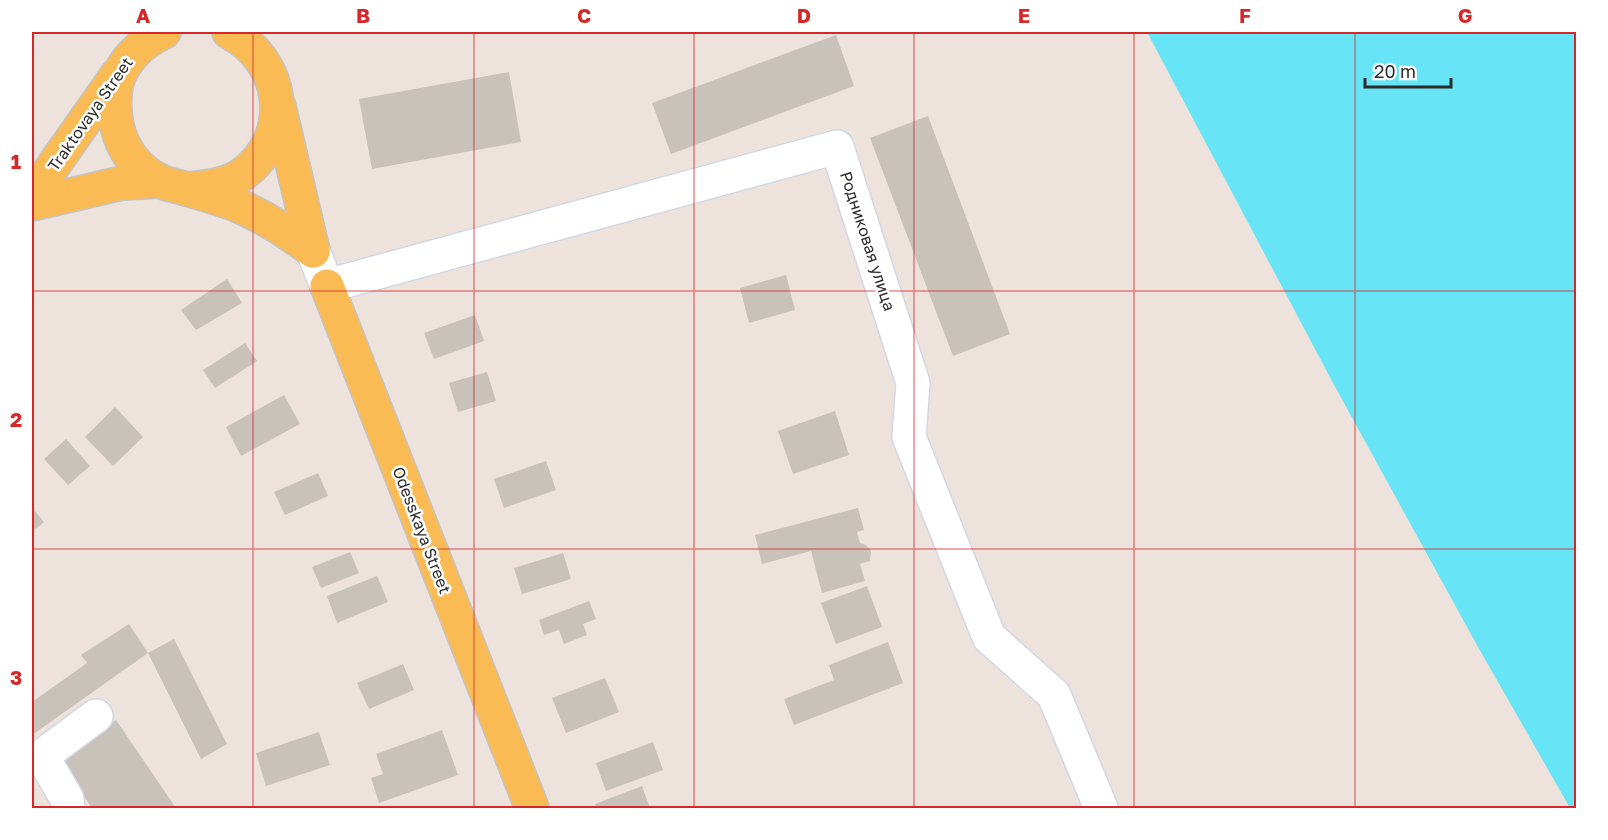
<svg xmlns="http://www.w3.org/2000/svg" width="1608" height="840" viewBox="0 0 1608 840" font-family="'Golos Text',sans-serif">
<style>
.water{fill:#67e5f7}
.building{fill:#c9c2ba}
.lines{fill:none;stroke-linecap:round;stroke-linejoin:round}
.minor-casing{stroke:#d1d7e4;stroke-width:36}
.major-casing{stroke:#c4c4c4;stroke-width:36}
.minor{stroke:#fff;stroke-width:33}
.major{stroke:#fabb54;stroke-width:33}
.grid{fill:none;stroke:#d62828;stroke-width:1.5;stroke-opacity:0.55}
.labels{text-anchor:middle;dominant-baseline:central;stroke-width:5;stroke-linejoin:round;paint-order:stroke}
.street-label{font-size:16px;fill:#2b2b2b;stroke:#fff}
.neatline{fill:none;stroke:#d62828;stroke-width:2}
.grid-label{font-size:20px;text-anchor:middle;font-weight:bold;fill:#d62828}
</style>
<rect width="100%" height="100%" fill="#eee3dc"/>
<path class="water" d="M1147,32H1576V808H1570L1478,647L1333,383Z"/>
<g class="building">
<path d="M836,35L854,86L671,154L652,103Z"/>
<path d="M509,72L521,142L372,169L359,99Z"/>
<path d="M928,116L1010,334L953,356L870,138Z"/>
<path d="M786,275L795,310L749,323L740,288Z"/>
<path d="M227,279L242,303L196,330L181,310Z"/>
<path d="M475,315L484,341L434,359L424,333Z"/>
<path d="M245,343L257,361L215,388L203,370Z"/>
<path d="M487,372L496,401L458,412L449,383Z"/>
<path d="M284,395L300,424L241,456L226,427Z"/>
<path d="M115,407L143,437L113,466L85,437Z"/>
<path d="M835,411L849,455L793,474L778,431Z"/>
<path d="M66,439L90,466L68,485L44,459Z"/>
<path d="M546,461L556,490L504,508L494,479Z"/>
<path d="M318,473L328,496L285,515L274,492Z"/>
<path d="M32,507L44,522L32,532Z"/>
<path d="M858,508L864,530L857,532L860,543L866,545L871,551L870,561L860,564L865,581L822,593L811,551L762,564L755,535Z"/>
<path d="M350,552L359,573L321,588L312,567Z"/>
<path d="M563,553L571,579L522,594L514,568Z"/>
<path d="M377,576L388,602L337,623L327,596Z"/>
<path d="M867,586L882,627L836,644L821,603Z"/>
<path d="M589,601L596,619L583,624L587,635L564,644L559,630L544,635L539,620Z"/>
<path d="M129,624L148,653L32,735V702L87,663L81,655Z"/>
<path d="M174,639L227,744L201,759L148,653Z"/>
<path d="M888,642L903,683L794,725L784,699L834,680L829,665Z"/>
<path d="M403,664L414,690L369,709L357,683Z"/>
<path d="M605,678L619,712L566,733L552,698Z"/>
<path d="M116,720L176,808H92L56,756Z"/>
<path d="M442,730L458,775L379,803L371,778L383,774L376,754Z"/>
<path d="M319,732L330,765L266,786L256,753Z"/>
<path d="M653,742L663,770L606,791L596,763Z"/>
<path d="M642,786L650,808H597L595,804Z"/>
</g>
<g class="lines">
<defs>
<g id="minor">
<path d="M313,251L327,286L837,147L913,383L909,437L989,637L1054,695L1101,808"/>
<path d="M68,808L67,799L42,756L96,716"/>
</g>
<g id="major">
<path d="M164,32C140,43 117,65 115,93C112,129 125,164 160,181C168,185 178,186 186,189C204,194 222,199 239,206C266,218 290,233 313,251"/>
<path d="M279,107L313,251"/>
<path d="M190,189C208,187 227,185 243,174C295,135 285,61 229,32"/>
<path d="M32,196L117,75"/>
<path d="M32,204L122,183L160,181"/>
<path d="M327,286L532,808"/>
</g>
</defs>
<use href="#minor" class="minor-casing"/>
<use href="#major" class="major-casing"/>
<use href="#minor" class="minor"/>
<use href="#major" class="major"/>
</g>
<path class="grid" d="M253,32V808M474,32V808M694,32V808M914,32V808M1134,32V808M1355,32V808M32,291H1576M32,549H1576"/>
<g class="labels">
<g class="street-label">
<text transform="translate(90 114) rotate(-55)">Traktovaya Street</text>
<text transform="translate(868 241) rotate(72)">Родниковая улица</text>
<text transform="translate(422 530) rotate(69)">Odesskaya Street</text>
</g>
</g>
<rect width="1608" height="840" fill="none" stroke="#ffffff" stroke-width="66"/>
<path d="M1365 78v9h86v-9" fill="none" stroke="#2b2b2b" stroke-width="3"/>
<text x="1374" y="78" font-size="18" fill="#2b2b2b" stroke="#ffffff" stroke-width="4.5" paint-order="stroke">20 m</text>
<rect x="33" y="33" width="1542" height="774" class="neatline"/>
<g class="grid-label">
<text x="143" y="23">A</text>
<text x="363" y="23">B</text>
<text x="584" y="23">C</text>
<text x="804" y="23">D</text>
<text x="1024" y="23">E</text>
<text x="1245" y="23">F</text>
<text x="1465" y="23">G</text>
<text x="16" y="169">1</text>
<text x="16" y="427">2</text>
<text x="16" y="685">3</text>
</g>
</svg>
